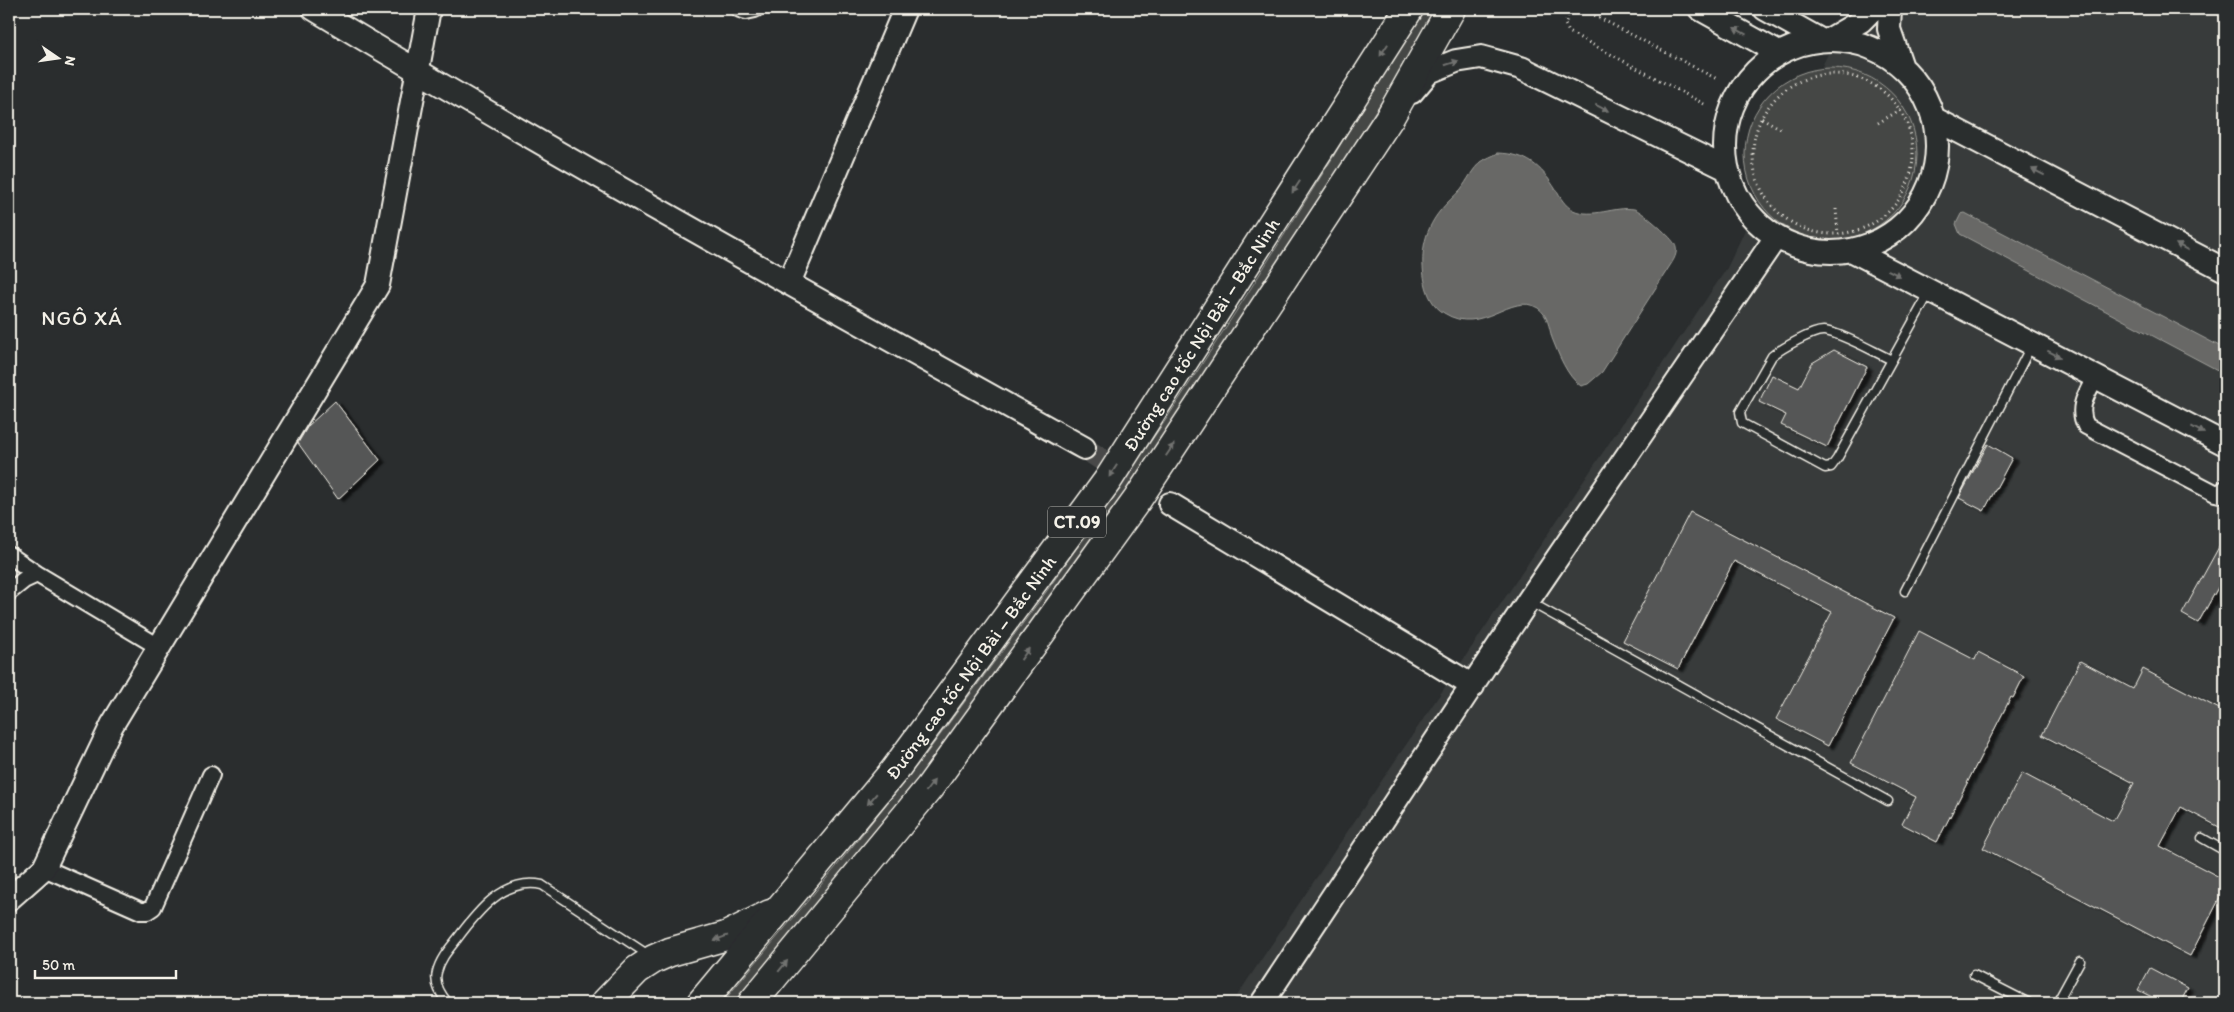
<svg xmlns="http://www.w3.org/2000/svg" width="2234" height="1012" viewBox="0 0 2234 1012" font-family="Itim,sans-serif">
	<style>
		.built { fill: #373a3a }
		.green { fill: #444645; stroke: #9c9c96 }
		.water { fill: #676866; stroke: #9f9f9a }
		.building { fill: #555756; stroke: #f4f1e8; filter: url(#shadow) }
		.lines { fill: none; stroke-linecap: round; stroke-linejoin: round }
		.secondary-tunnel { stroke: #484a4a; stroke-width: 22; stroke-dasharray: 22 11; stroke-linecap: butt }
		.lane-casing { stroke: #f4f1e8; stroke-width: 11 }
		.street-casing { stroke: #f4f1e8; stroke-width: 20 }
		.secondary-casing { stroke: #f4f1e8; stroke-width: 26 }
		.highway-casing { stroke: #f4f1e8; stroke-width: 31 }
		.path { stroke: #f4f1e8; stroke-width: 3; stroke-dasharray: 1 4; stroke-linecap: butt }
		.lane { stroke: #2a2d2e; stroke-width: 8 }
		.street { stroke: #2a2d2e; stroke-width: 16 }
		.secondary { stroke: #2a2d2e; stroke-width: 22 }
		.highway { stroke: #2a2d2e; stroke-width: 28 }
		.oneway { fill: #71726f }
		.labels { text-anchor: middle; stroke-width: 5; stroke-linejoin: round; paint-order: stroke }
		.shield { fill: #2a2d2e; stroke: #b7b6b0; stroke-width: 1 }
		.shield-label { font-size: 18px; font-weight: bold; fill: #f4f1e8 }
		.street-label { font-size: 19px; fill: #f4f1e8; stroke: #2a2d2e }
		.quarter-label { font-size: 21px; letter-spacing: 1px; fill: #f4f1e8; stroke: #2a2d2e }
	</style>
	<defs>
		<filter id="shadow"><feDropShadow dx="5.5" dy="3" stdDeviation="1" flood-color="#0009"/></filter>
	</defs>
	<rect width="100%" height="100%" fill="#2a2d2e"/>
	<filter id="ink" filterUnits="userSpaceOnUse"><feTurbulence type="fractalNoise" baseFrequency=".02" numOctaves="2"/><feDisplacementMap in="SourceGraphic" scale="10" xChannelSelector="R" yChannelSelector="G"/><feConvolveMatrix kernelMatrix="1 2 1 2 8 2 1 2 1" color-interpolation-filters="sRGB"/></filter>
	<g filter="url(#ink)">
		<path class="built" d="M1849 9H2225V1003H1232L1727 268Z"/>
		<path class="green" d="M1421 9H1436L1383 99 1233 339 969 716 774 962 738 1003H722L836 867 926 754 1046 592 1167 418 1246 296 1333 157Z
			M1745 154a86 86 0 1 1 172 0a86 86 0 1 1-172 0Z"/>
		<path class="water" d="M1498 153C1527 154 1541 166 1556 190 1560 197 1565 206 1573 210 1593 219 1614 206 1634 209 1641 210 1670 236 1674 243 1679 250 1675 258 1671 264L1602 372 1588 384 1581 386C1567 377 1558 353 1552 338 1549 327 1548 315 1538 308 1511 291 1482 337 1444 313 1433 306 1428 296 1425 282 1420 257 1423 232 1440 211 1446 203 1454 197 1461 189 1467 181 1473 168 1481 162 1486 158 1493 156 1498 153Z
			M1965 213 2225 349V374L1960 234 1956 224 1961 214Z"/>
		<path class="building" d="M1834 350 1867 367 1827 447 1781 425 1786 415 1759 402 1772 375 1799 388 1812 363Z
			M335 401 380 460 338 499 298 443 308 426Z
			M1988 444 2012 458 1984 511 1959 498Z
			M1690 512 1894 618 1828 746 1776 719 1832 612 1734 561 1678 669 1623 641Z
			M2225 536V575L2198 623 2182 614Z
			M1919 631 1975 660 1978 652 2024 676 2013 698 2011 697 1937 842 1902 824 1916 797 1851 763Z
			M2080 661 2133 689 2143 669 2225 712V830L2181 807 2160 846 2225 880V888L2190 956 1983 848 2022 773 2113 821 2134 783 2042 735Z
			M2150 968 2188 988 2180 1003H2164L2138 990Z"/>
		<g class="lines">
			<path class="secondary-tunnel" d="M1084 448 1170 504"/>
			<g class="lane-casing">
				<path id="lane" d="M1892 360C1876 353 1840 332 1824 331 1813 330 1781 349 1772 356L1740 412 1742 423 1825 468 1831 467 1837 459 1929 293
					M1905 591 2031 346
					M1530 602 1888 801
					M2202 838 2225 851
					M1974 975 2029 1003
					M448 1003C441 995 434 983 437 972 440 959 449 949 457 939 477 912 504 877 542 885L650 956
					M2057 1003 2080 961"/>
			</g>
			<g class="street-casing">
				<path id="street" d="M740 9 746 11 755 9
					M2096 376C2088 392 2076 407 2086 426L2215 493 2220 494 2225 489
					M9 555 37 574 159 647
					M9 592 24 580 37 574
					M44 868 141 911H147L153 907 211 775"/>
			</g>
			<g class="secondary-casing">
				<path id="secondary" d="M314 9C567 162 826 304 1084 448
					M1700 9 1779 53
					M1765 9 1819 39
					M1890 9 1889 29 1902 67
					M1830 39 1861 21 1873 9
					M1725 146a106 106 0 1 1 212 0a106 106 0 1 1-212 0Z
					M1412 92 1429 72 1456 61 1481 57 1521 68 1727 169
					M1933 118 2225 270
					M1851 250 2225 444
					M789 283 905 9
					M1170 504 1473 686
					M9 899 44 868 112 725 378 285 429 9
					M1262 1003 1528 601 1776 237"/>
			</g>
			<g class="highway-casing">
				<g id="highway">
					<path d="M605 1003 637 970 654 959 670 952 726 936 770 914"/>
					<path id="s1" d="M701 1003 894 771 1108 480 1409 9"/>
					<path d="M752 1003 929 788 1137 500 1390 117 1451 9"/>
				</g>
			</g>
			<path class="path" d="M1753 154a80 80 0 1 1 160 0a80 80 0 1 1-160 0Z
				M1704 104 1569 32 1565 24 1568 16 1577 10 1586 11 1717 79
				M1762 118 1783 130
				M1878 123 1900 110
				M1836 209 1838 234"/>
			<use href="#lane" class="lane"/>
			<use href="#street" class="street"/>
			<use href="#secondary" class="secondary"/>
			<use href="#highway" class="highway"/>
		</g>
		<defs><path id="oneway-solid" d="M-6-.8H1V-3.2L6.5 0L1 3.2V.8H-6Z" transform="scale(1.25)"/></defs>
		<g class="oneway">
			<use href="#oneway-solid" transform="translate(1740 31) rotate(-151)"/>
			<use href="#oneway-solid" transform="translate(1384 50) rotate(123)"/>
			<use href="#oneway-solid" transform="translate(1452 63) rotate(-18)"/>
			<use href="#oneway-solid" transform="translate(1602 108) rotate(26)"/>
			<use href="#oneway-solid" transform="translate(2038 172) rotate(-153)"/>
			<use href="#oneway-solid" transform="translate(1296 187) rotate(123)"/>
			<use href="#oneway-solid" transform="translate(2182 247) rotate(-152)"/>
			<use href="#oneway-solid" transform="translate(1894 273) rotate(27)"/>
			<use href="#oneway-solid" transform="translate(2054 354) rotate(27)"/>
			<use href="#oneway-solid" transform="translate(2198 430) rotate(28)"/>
			<use href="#oneway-solid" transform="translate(1170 450) rotate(-56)"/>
			<use href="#oneway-solid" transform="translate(1113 471) rotate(123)"/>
			<use href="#oneway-solid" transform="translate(1025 654) rotate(-54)"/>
			<use href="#oneway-solid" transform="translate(930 786) rotate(-53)"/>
			<use href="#oneway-solid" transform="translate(872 799) rotate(130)"/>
			<use href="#oneway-solid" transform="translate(721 938) rotate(160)"/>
			<use href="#oneway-solid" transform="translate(783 966) rotate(-51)"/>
		</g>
	</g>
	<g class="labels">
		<rect class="shield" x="1048" y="506.5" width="58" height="31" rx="4"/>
		<g class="shield-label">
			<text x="1077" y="528">CT.09</text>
		</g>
		<g class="street-label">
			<text dy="7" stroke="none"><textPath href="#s1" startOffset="836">Đường cao tốc Nội Bài – Bắc Ninh</textPath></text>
			<text dy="7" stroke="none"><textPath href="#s1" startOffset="431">Đường cao tốc Nội Bài – Bắc Ninh</textPath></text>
		</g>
		<g class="quarter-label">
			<text x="82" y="325">NGÔ XÁ</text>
		</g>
	</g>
	<rect width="2234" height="1012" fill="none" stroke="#2a2d2e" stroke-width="30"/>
	<rect x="15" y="15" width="2204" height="982" fill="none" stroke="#f4f1e8" stroke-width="2" filter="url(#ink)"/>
	<g transform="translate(58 58) rotate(103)" stroke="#2a2d2e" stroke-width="4" paint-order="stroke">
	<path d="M0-4L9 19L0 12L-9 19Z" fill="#f4f1e8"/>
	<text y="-8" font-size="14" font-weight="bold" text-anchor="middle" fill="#f4f1e8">N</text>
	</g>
	<path d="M35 970v8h141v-8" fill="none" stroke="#f4f1e8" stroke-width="2.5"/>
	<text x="42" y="970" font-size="15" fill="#f4f1e8" stroke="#2a2d2e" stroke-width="4" paint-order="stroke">50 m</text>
</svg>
